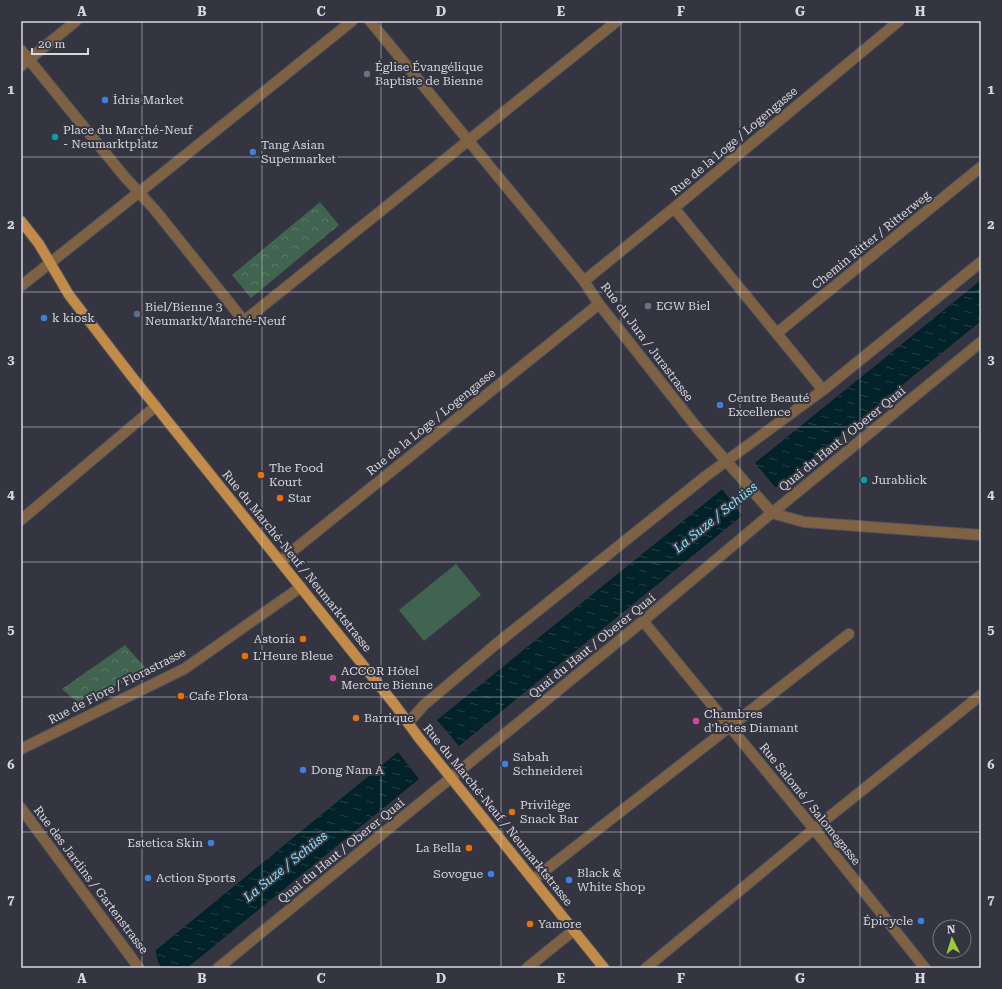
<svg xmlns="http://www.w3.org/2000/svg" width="1002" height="989" viewBox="0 0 1002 989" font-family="'Roboto Serif',serif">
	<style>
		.green { fill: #416450 }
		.park { fill: url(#park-crowns) }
		.water { fill: url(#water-ripples) }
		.pier { fill: #353541 }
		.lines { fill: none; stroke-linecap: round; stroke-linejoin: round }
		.minor-casing { stroke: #52525d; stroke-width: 12 }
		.major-casing { stroke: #52525d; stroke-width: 12 }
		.minor { stroke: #7e6243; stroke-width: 10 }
		.major { stroke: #c38b48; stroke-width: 10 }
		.grid { fill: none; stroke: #d7d7df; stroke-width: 1; stroke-opacity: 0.55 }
		.worship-dot { fill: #6b7280; stroke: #353541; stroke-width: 1.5 }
		.shop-dot { fill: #3f7fe0; stroke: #353541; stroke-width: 1.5 }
		.culture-dot { fill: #0f9aa8; stroke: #353541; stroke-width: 1.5 }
		.service-dot { fill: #5c6f8a; stroke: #353541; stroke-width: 1.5 }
		.food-dot { fill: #e8710a; stroke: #353541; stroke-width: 1.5 }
		.hotel-dot { fill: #d1479c; stroke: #353541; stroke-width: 1.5 }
		.labels { text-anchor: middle; stroke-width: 4; stroke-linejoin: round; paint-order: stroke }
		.poi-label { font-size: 12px; fill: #d7d7df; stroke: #353541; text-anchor: start }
		.street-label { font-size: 12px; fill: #d7d7df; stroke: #353541 }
		.water-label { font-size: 13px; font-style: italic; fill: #83e6fb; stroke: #353541 }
		.neatline { fill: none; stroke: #d7d7df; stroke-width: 1.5 }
		.grid-label { font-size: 13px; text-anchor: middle; font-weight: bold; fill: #d7d7df }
	</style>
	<defs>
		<pattern id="park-crowns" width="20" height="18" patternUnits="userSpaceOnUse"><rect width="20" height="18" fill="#416450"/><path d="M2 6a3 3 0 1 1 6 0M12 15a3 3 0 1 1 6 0" fill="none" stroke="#5c7969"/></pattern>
		<pattern id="water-ripples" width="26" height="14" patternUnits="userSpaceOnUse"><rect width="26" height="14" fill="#002228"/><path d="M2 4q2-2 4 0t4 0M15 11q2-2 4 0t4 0" fill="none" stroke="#244147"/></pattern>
	</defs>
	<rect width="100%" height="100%" fill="#353541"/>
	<path class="green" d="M456 564 481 595 424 641 399 610Z"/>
	<path class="park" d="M320 202 339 225 251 298 232 275Z
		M125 645 149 672 77 702 62 689Z"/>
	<path class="water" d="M981 280V321L459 746 437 720Z
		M398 752 419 779 187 968H134Z"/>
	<path class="pier" d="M755 460H757L755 463 776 488 779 486V488L743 517 722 489 719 490Z
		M155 948 158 962 162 968H132Z"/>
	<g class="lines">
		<g class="minor-casing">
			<path id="minor" d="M370 21 584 281 599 304 698 429 772 513 804 522 981 535
				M21 50 124 176 155 210 244 321 617 21
				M21 66 76 21
				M674 208 823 390
				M584 281 674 208 899 21
				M21 286 162 174 352 21
				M777 333 981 167
				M21 520 156 406
				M280 561 599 304
				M643 621 814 829 925 968
				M408 723 424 705 495 645 706 476 823 390 981 262
				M21 749 184 669 301 587
				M21 808 139 968
				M534 879 849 634
				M218 968 643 621 762 521 981 342
				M527 968 574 930
				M646 968 814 829 981 695"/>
		</g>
		<g class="major-casing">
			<path id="major" d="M21 221 39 244 69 295 133 378 395 705 419 738 604 968"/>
		</g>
		<use href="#minor" class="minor"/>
		<use href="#major" class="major"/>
	</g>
	<path class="grid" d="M142 21V968M262 21V968M381 21V968M501 21V968M621 21V968M740 21V968M860 21V968M21 157H981M21 292H981M21 427H981M21 562H981M21 697H981M21 832H981"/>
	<g class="worship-dot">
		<circle cx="367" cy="74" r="4"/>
		<circle cx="648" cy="306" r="4"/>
	</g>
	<g class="shop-dot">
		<circle cx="105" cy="100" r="4"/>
		<circle cx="253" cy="152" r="4"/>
		<circle cx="44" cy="318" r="4"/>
		<circle cx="720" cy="405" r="4"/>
		<circle cx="505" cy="764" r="4"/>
		<circle cx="303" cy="770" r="4"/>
		<circle cx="211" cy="843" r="4"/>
		<circle cx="491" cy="874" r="4"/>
		<circle cx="148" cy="878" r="4"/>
		<circle cx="569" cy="880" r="4"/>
		<circle cx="921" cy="921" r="4"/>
	</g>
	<g class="culture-dot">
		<circle cx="55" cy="137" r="4"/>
		<circle cx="864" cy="480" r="4"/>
	</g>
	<circle class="service-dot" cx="137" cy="314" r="4"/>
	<g class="food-dot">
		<circle cx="261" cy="475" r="4"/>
		<circle cx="280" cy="498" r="4"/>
		<circle cx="303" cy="639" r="4"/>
		<circle cx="245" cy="656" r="4"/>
		<circle cx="181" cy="696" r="4"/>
		<circle cx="356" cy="718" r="4"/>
		<circle cx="512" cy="812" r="4"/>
		<circle cx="469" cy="848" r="4"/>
		<circle cx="530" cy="924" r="4"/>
	</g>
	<g class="hotel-dot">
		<circle cx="333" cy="678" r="4"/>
		<circle cx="696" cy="721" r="4"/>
	</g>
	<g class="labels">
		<g class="poi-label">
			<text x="375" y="71">Église Évangélique<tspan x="375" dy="14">Baptiste de Bienne</tspan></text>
			<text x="113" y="104">İdris Market</text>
			<text x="63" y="134">Place du Marché-Neuf<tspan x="63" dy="14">- Neumarktplatz</tspan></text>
			<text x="261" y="149">Tang Asian<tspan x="261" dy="14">Supermarket</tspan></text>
			<text x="656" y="310">EGW Biel</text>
			<text x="145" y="311">Biel/Bienne 3<tspan x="145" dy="14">Neumarkt/Marché-Neuf</tspan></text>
			<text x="52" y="322">k kiosk</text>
			<text x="728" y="402">Centre Beauté<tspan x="728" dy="14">Excellence</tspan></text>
			<text x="269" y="472">The Food<tspan x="269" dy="14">Kourt</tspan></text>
			<text x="872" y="484">Jurablick</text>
			<text x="288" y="502">Star</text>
			<text x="295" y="643" text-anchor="end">Astoria</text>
			<text x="253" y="660">L'Heure Bleue</text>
			<text x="341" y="675">ACCOR Hôtel<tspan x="341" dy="14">Mercure Bienne</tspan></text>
			<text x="189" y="700">Cafe Flora</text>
			<text x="704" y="718">Chambres<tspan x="704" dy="14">d'hôtes Diamant</tspan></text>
			<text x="364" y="722">Barrique</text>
			<text x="513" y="761">Sabah<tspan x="513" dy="14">Schneiderei</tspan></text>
			<text x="311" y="774">Dong Nam A</text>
			<text x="520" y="809">Privilège<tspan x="520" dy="14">Snack Bar</tspan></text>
			<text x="203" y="847" text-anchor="end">Estetica Skin</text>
			<text x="461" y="852" text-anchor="end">La Bella</text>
			<text x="577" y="877">Black &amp;<tspan x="577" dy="14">White Shop</tspan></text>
			<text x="483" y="878" text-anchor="end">Sovogue</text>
			<text x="156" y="882">Action Sports</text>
			<text x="913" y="925" text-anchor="end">Épicycle</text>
			<text x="538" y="928">Yamore</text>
		</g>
		<g class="street-label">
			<text transform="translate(734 141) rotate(-40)" y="4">Rue de la Loge / Logengasse</text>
			<text transform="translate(871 240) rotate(-39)" y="4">Chemin Ritter / Ritterweg</text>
			<text transform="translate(647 342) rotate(53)" y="4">Rue du Jura / Jurastrasse</text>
			<text transform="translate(431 422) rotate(-39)" y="4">Rue de la Loge / Logengasse</text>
			<text transform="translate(842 439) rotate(-39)" y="4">Quai du Haut / Oberer Quai</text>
			<text transform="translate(297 561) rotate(51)" y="4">Rue du Marché-Neuf / Neumarktstrasse</text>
			<text transform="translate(592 646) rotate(-39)" y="4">Quai du Haut / Oberer Quai</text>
			<text transform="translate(117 686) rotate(-27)" y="4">Rue de Flore / Florastrasse</text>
			<text transform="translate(810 804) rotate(51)" y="4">Rue Salomé / Salomegasse</text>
			<text transform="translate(498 815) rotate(51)" y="4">Rue du Marché-Neuf / Neumarktstrasse</text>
			<text transform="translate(341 851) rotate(-39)" y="4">Quai du Haut / Oberer Quai</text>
			<text transform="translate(91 880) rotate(53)" y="4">Rue des Jardins / Gartenstrasse</text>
		</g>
		<g class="water-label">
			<text transform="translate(715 517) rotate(-39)" y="5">La Suze / Schüss</text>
			<text transform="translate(285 866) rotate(-39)" y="5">La Suze / Schüss</text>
		</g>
	</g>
	<rect width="1002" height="989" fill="none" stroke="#353541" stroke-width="44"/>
	<g transform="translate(952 939) rotate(355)"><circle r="19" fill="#353541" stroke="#767680"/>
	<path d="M0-3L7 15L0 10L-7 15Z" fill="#9bcb33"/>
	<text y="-6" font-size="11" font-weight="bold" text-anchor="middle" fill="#d7d7df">N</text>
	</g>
	<path d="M32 48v6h56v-6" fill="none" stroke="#d7d7df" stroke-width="2"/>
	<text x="38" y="48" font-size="12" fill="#d7d7df" stroke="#353541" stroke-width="3" paint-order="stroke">20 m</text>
	<rect x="22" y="22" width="958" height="945" class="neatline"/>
	<g class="grid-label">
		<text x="82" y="16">A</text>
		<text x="202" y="16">B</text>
		<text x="321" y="16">C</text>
		<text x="441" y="16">D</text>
		<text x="561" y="16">E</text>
		<text x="681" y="16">F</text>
		<text x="800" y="16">G</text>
		<text x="920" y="16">H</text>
		<text x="11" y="94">1</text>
		<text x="991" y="94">1</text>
		<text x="11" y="229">2</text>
		<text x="991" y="229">2</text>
		<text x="11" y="364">3</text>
		<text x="991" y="364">3</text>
		<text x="11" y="499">4</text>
		<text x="991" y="499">4</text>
		<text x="11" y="634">5</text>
		<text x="991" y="634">5</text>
		<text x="11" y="769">6</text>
		<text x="991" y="769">6</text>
		<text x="11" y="904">7</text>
		<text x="991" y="904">7</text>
		<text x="82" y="983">A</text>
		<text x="202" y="983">B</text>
		<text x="321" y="983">C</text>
		<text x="441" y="983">D</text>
		<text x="561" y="983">E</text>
		<text x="681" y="983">F</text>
		<text x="800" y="983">G</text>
		<text x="920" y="983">H</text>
	</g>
</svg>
